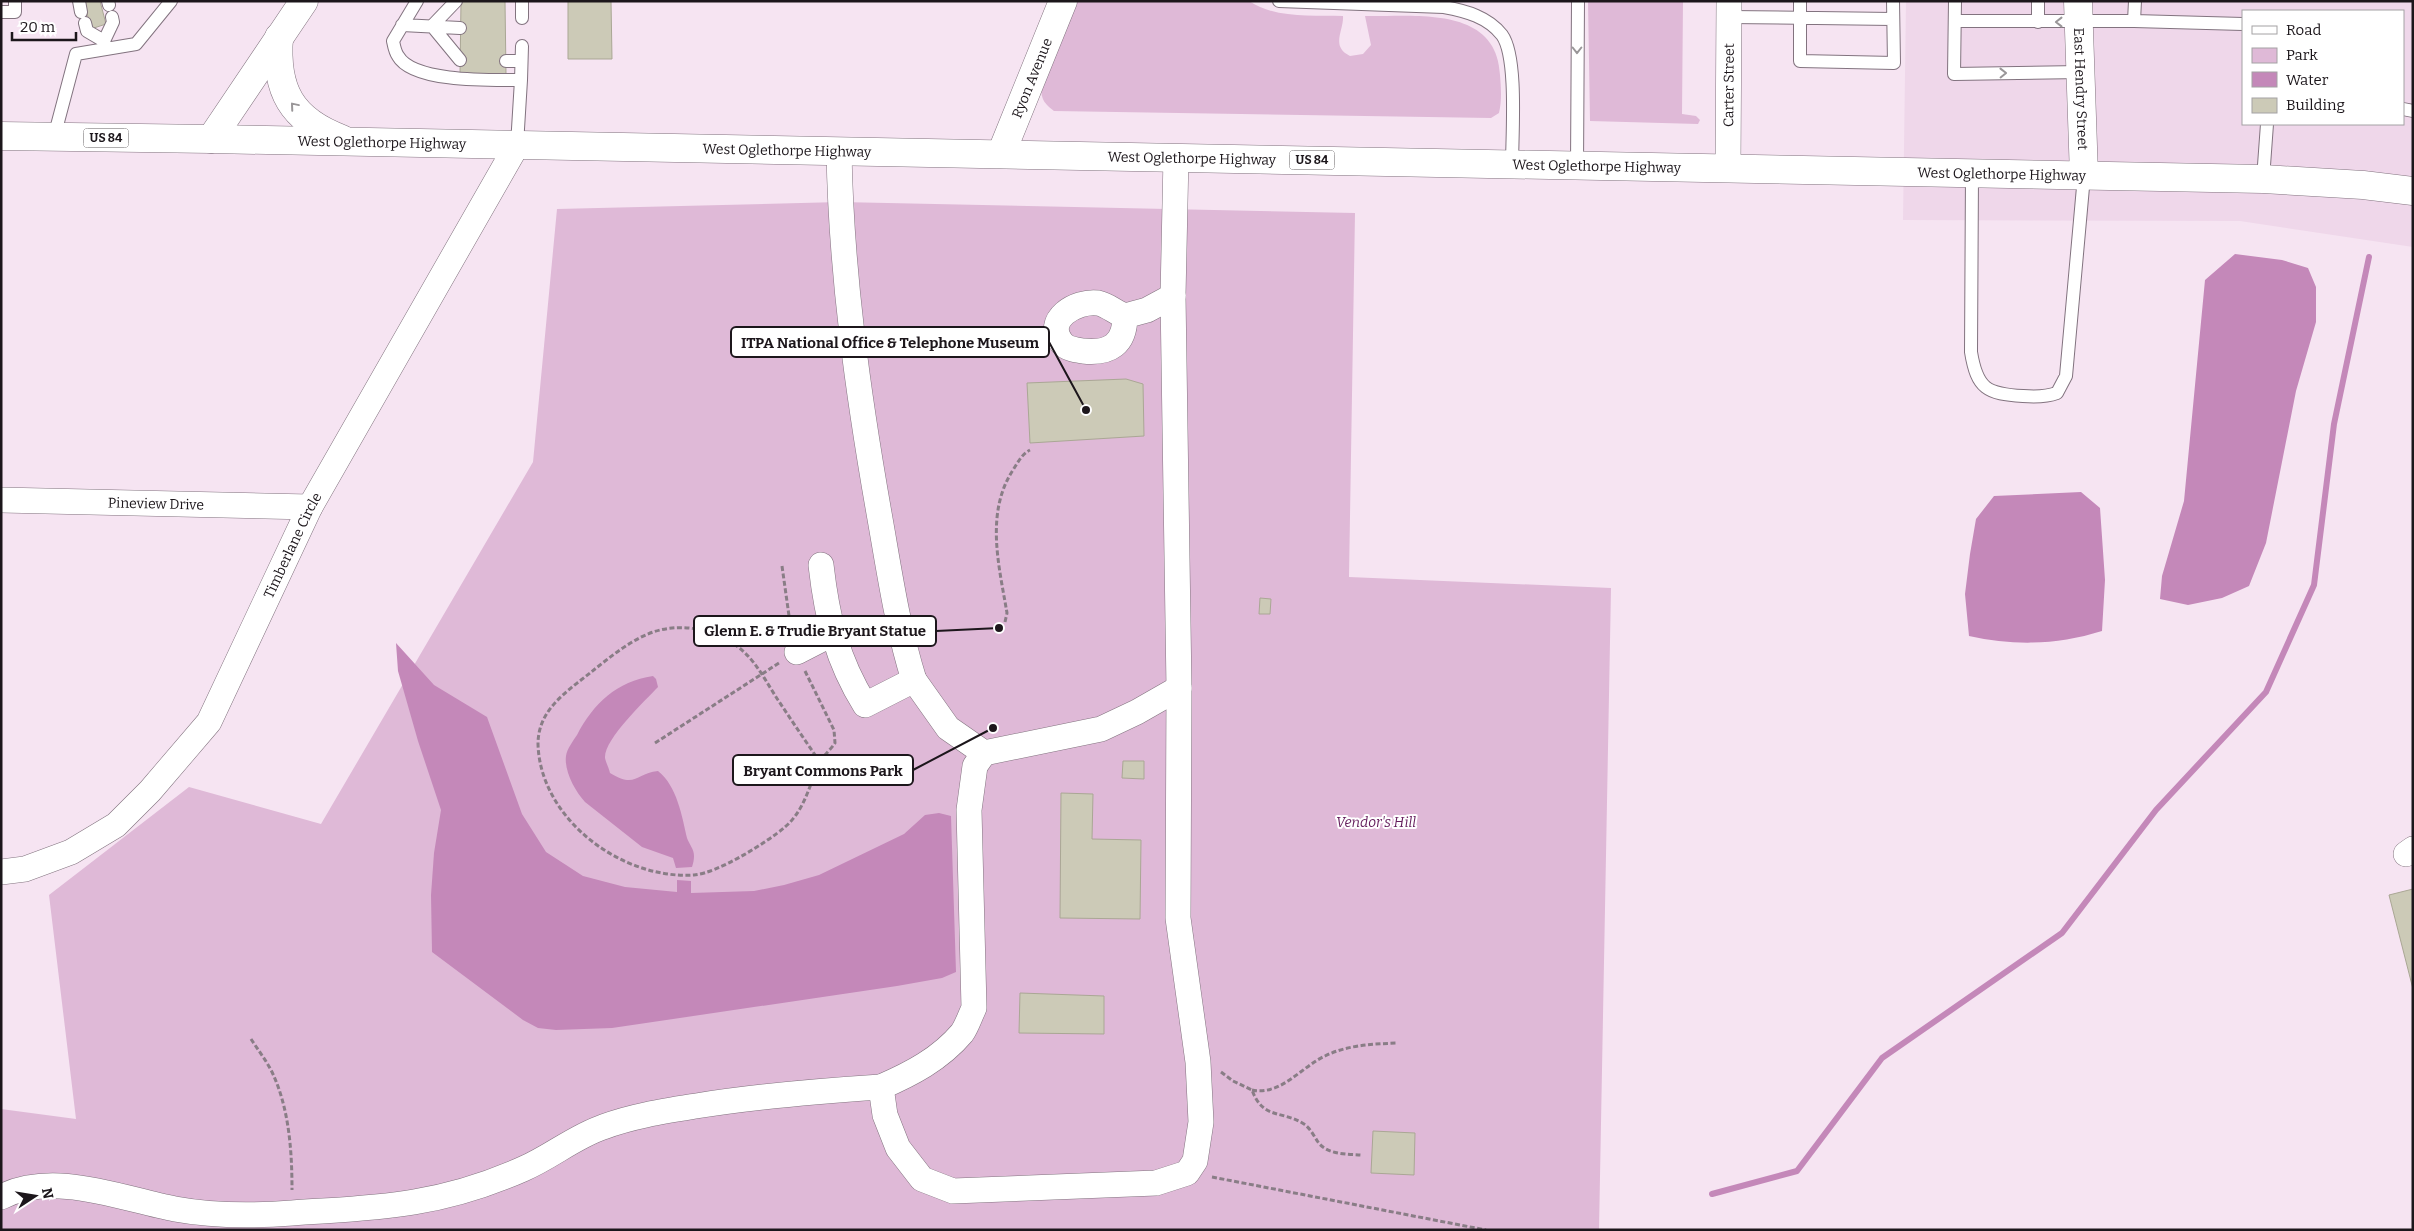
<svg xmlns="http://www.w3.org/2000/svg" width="2414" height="1231" viewBox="0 0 2414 1231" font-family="Bitter,serif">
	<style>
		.built { fill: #efd7ea; fill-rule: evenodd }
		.green { fill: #dfb9d7 }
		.water { fill: #c488b9 }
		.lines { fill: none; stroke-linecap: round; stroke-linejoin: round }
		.stream { stroke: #c488b9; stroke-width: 6 }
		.building { fill: #cccab7; stroke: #aaa795 }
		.lane-casing { stroke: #82737f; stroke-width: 14 }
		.street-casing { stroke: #82737f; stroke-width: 26 }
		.secondary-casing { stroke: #82737f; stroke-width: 29 }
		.primary-casing { stroke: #82737f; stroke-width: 29 }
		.highway-casing { stroke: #82737f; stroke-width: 29 }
		.path { stroke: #897d86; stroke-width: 3; stroke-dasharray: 5 2.5; stroke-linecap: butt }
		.lane { stroke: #fff; stroke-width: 12 }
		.street { stroke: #fff; stroke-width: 25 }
		.secondary { stroke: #fff; stroke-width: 28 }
		.primary { stroke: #fff; stroke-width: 28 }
		.highway { stroke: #fff; stroke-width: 28 }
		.oneway { stroke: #999698 }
		.labels { text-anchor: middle; stroke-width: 4; stroke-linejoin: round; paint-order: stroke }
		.shield { fill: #fff; stroke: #605c5f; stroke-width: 1 }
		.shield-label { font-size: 12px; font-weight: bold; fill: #1c161b }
		.street-label { font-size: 14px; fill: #1c161b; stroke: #fff }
		.park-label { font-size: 14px; font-style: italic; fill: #641d5c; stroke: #fff }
		.leader { fill: none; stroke: #1c161b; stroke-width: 2 }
		.callout-dot { fill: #1c161b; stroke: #fff; stroke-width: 2 }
		.callout { fill: #fff; stroke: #1c161b; stroke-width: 2 }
		.callout-label { font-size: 15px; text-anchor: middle; font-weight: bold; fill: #1c161b }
	</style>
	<rect width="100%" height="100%" fill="#f6e4f2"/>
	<path class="built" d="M1906 1H2413V247L2240 221 1903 220ZM2243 11H2403V124H2243Z"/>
	<path class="green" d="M1078 1H1249C1276 19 1312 15 1343 16 1344 31 1330 46 1350 56L1363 54 1371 45 1365 16C1414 17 1497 5 1500 75 1501 88 1502 100 1499 113L1491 118 1054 111C1042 102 1041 97 1041 83Z
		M1588 1H1683L1682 114 1696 116 1700 120 1698 124 1590 121Z
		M840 202 1355 213 1349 577 1611 588 1599 1230H1V1109L76 1119 49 895 189 787 321 824 533 462 557 209Z"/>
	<path class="water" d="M2235 254 2282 260 2308 268 2316 287V322L2296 391 2266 543 2249 586 2222 598 2188 605 2160 599 2162 576 2184 501 2205 280Z
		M2081 492 2100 508 2105 580 2102 631C2057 645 2015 646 1969 636L1965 594 1970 554 1976 519 1994 496Z
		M396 643 434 685 487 717 522 814 546 852 583 876 625 887 677 892V880L691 881V893L754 891 784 885 819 875 904 834 925 815 939 813 951 816 956 972 942 978 897 986 612 1028 556 1030 538 1028 523 1020 432 952 431 895 434 853 441 810 418 741 398 671Z
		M653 676 656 679 658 687C645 701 604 739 605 758 606 763 609 768 610 773 636 789 636 773 658 771 677 786 682 816 687 838 689 844 694 849 694 856 694 860 693 864 692 867L676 868 673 858 642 847 585 802C575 791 564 771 566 756 567 749 573 741 577 735 593 704 617 681 653 676Z"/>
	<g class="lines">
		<path class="stream" d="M1712 1194 1797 1171 1882 1058 2062 933 2156 810 2266 692 2314 585 2334 424 2369 257"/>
	</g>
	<path class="building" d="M84 1H100L106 24 91 29Z
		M461 1H505L506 75 460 74Z
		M568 1H611L612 59H568Z
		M1126 379 1143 384 1144 436 1030 443 1027 383Z
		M1260 598 1271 599 1270 614H1259Z
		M1123 761H1144V779L1122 778Z
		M1061 793 1093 794 1092 839 1141 840 1140 919 1060 918Z
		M2413 889V989L2389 895Z
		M1020 993 1104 996V1034L1019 1033Z
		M1373 1131 1415 1133 1414 1175 1371 1173Z"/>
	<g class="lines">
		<g class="lane-casing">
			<path id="lane" d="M79 1 81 12
				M108 1 109 5
				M417 1 393 41C394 46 395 52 398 56 413 83 494 80 521 80L517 145
				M456 1 432 26 460 60
				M1279 1 1444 7C1466 11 1488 17 1502 35 1518 57 1512 136 1512 165
				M1800 1V61L1894 63 1893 1
				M1955 1 1954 74 2081 72
				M2038 1V22
				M1 12H15V1
				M1729 17 1893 19
				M522 18V1
				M1955 21H2134L2243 24
				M2134 21 2135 1
				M85 23 87 31 104 41
				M402 25 460 28
				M106 49 104 41 113 22 112 17
				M506 61H521
				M521 80 522 46
				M2403 109 2413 111
				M54 137 76 54 136 44 171 1
				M1577 166 1578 1
				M1972 174 1971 352C1977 389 1987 394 2023 396 2035 397 2046 397 2057 393L2066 376 2084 176
				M2263 179 2267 124"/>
		</g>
		<g class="street-casing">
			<g id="street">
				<path d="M839 151C841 272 858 394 879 513 889 569 897 626 914 680"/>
				<path id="s1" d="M1728 169 1729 1"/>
				<path d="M1125 316C1125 344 1110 354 1083 351 1076 350 1067 349 1062 343 1043 320 1076 300 1098 303 1108 305 1116 313 1125 316L1147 310 1173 296"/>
				<path id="s2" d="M1 500 310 507"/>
				<path d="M821 565C827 618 837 660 865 705L914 680 948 728 984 753 1101 729 1137 712 1179 688"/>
				<path d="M797 652 832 634"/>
				<path d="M2406 854 2413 849"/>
				<path id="s3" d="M1 872 25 869 71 852 116 825 150 791 209 722 310 507 517 145"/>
				<path d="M881 1087C911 1074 940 1059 962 1033 967 1026 970 1016 974 1008L969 810 975 766 984 753"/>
				<path d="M1 1197C54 1170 122 1199 175 1209 213 1216 253 1216 292 1213 333 1210 374 1209 414 1202 451 1196 489 1184 523 1169 551 1157 574 1137 603 1127 632 1116 665 1111 696 1106 757 1096 819 1091 881 1087L885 1115 898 1148 922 1179 953 1191 1156 1183 1187 1173 1195 1161 1201 1122 1198 1062 1178 918 1179 688 1173 296 1176 157"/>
			</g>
		</g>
		<g class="secondary-casing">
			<g id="secondary">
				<path id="s4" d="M2078 1 2084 176"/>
				<path id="s5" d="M1001 154 1063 1"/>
			</g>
		</g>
		<g class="primary-casing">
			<path id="primary" d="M211 139 304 1"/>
		</g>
		<g class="highway-casing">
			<g id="highway">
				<path d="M279 37C275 90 291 120 342 139"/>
				<path id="s6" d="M1 136 211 139 2263 179 2363 185 2413 191"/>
			</g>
		</g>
		<path class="path" d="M782 566 791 630
			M1005 622 1007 613C999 566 985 513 1013 470 1018 462 1022 454 1030 450
			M805 671 834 730 835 743C831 749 824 755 820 762 809 785 805 810 785 827 766 843 718 873 694 875 622 880 540 819 538 744 538 710 566 692 590 673 610 657 635 636 660 630 689 623 724 632 745 653 758 665 768 685 778 700 792 721 806 742 820 762
			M655 743 779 663
			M251 1039C258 1050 266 1060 272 1072 289 1108 292 1150 292 1190
			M1221 1072 1233 1081 1252 1090C1263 1120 1282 1110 1304 1124 1310 1128 1314 1136 1318 1142 1327 1155 1348 1154 1361 1155
			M1252 1090C1281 1096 1301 1067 1325 1056 1347 1045 1372 1044 1397 1043
			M1212 1177 1486 1230"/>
		<use href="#lane" class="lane"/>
		<use href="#street" class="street"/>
		<use href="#secondary" class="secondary"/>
		<use href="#primary" class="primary"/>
		<use href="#highway" class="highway"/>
	</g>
	<defs><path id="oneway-chevron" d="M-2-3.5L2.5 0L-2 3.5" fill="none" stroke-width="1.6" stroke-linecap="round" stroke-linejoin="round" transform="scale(1.25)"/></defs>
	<g class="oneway">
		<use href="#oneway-chevron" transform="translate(2059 22) rotate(180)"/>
		<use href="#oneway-chevron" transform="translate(1577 50) rotate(90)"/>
		<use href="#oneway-chevron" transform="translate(2003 73) rotate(-1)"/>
		<use href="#oneway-chevron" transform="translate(294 106) rotate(-130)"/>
	</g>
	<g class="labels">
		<g class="shield">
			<rect x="83.5" y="128.5" width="45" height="19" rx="4"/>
			<rect x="1289.5" y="150.5" width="45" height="19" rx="4"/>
		</g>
		<g class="shield-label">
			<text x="106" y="142">US 84</text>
			<text x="1312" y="164">US 84</text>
		</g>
		<g class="street-label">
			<text dy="5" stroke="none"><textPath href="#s5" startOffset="82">Ryon Avenue</textPath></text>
			<text dy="5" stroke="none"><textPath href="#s1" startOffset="84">Carter Street</textPath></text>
			<text dy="5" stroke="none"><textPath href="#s4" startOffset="88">East Hendry Street</textPath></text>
			<text dy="5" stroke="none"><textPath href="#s6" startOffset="381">West Oglethorpe Highway</textPath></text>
			<text dy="5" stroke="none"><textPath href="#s6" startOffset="786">West Oglethorpe Highway</textPath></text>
			<text dy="5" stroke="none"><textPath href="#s6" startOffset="1191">West Oglethorpe Highway</textPath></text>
			<text dy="5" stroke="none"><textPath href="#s6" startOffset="1596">West Oglethorpe Highway</textPath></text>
			<text dy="5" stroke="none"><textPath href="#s6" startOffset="2001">West Oglethorpe Highway</textPath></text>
			<text dy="5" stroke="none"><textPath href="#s2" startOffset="155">Pineview Drive</textPath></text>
			<text dy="5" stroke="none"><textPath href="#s3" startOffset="460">Timberlane Circle</textPath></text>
		</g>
		<g class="park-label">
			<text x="1376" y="827">Vendor's Hill</text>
		</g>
	</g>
	<path class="leader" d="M1086 410L1049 342M999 628L936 631M993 728L913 770"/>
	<g class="callout-dot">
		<circle cx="1086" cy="410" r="5"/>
		<circle cx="999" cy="628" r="5"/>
		<circle cx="993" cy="728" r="5"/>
	</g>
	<g class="callout">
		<rect x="731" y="327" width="318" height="30" rx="5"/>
		<rect x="694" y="616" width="242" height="30" rx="5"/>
		<rect x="733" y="755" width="180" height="30" rx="5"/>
	</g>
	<g class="callout-label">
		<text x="890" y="348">ITPA National Office &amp; Telephone Museum</text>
		<text x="815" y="636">Glenn E. &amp; Trudie Bryant Statue</text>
		<text x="823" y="776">Bryant Commons Park</text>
	</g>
	<rect width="2414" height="1231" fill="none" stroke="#1c161b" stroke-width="5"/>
	<rect x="2242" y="10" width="162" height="115" fill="#ffffff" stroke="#a4a2a4"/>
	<rect x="2252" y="26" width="25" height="8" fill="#ffffff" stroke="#a4a2a4"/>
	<text x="2286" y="35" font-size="15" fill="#1c161b">Road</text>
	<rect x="2252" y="48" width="25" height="15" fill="#dfb9d7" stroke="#a4a2a4"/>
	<text x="2286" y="60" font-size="15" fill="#1c161b">Park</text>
	<rect x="2252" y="72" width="25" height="15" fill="#c488b9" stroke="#a4a2a4"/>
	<text x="2286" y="85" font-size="15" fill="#1c161b">Water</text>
	<rect x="2252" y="98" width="25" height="15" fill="#cccab7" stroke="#a4a2a4"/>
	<text x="2286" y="110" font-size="15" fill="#1c161b">Building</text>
	<g transform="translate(35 1196) rotate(78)" stroke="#ffffff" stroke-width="4" paint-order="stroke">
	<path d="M0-4L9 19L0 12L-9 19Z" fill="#1c161b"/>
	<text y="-8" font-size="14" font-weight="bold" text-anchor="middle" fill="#1c161b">N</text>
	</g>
	<path d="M12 32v8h64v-8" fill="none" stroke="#1c161b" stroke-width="2.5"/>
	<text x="20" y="32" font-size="15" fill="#1c161b" stroke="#ffffff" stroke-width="4" paint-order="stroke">20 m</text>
</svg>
